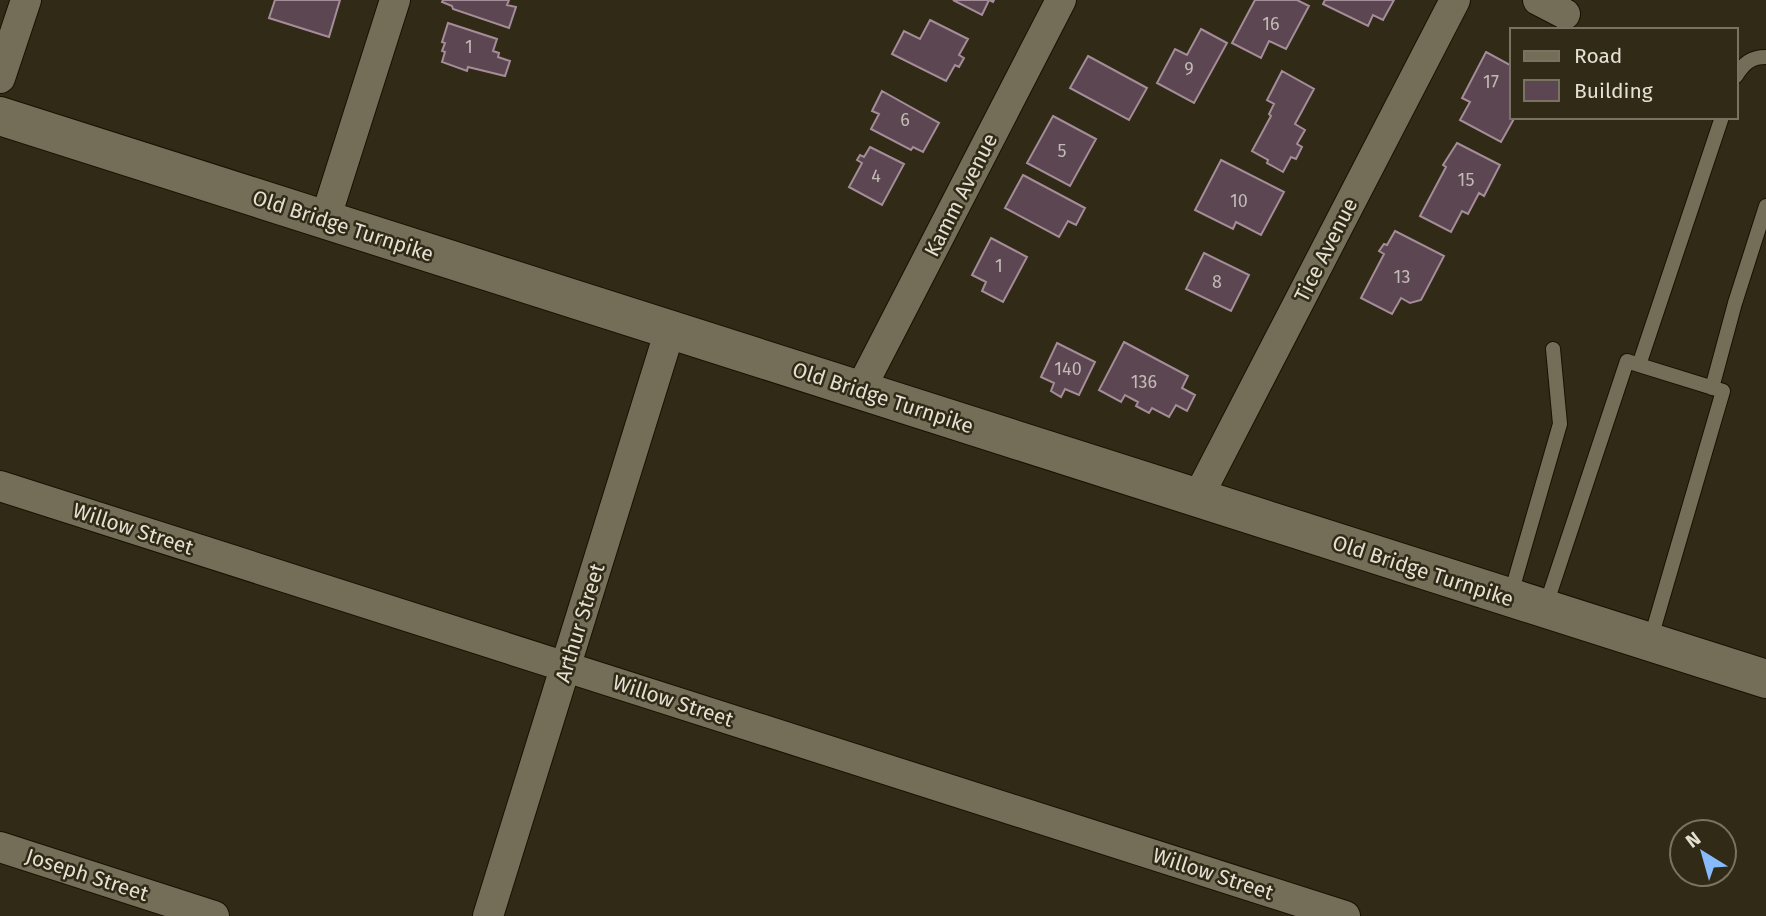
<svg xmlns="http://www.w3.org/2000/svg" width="1766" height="916" viewBox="0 0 1766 916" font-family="'Fira Sans',sans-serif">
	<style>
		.building { fill: #5b4652; stroke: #a48d99; stroke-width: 2 }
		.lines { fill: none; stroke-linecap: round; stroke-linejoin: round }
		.lane-casing { stroke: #181202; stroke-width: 16 }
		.street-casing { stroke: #181202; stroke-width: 32 }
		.secondary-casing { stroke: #181202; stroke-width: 40 }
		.lane { stroke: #746e58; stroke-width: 14 }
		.street { stroke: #746e58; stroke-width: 30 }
		.secondary { stroke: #746e58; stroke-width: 38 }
		.labels { text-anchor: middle; stroke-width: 5; stroke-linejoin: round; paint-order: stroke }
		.number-label { font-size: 18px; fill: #c2bab4 }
		.street-label { font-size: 21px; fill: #e4e0d4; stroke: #302a16 }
	</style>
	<rect width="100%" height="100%" fill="#302a16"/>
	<path class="building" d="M275 0H340L329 37 269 18Z
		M443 0H509L507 5 516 7 509 28 453 9 452 6 442 2Z
		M953 0H994L993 2 989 0 982 15Z
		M1255 0H1297L1309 6 1286 49 1269 41 1261 58 1232 43Z
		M1325 0H1394L1383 20 1373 15 1368 26 1323 4Z
		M930 20 968 39 959 55 964 58 959 67 955 65 946 81 892 54 904 31 920 39Z
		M448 23 497 39 493 51 499 53 498 57 510 61 505 76 468 67 467 71 442 62 445 52 442 51 445 43 442 42Z
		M1201 29 1227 43 1194 103 1157 83 1175 49 1187 55Z
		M1486 52 1512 66V117H1515L1501 142 1460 120 1470 102 1462 98Z
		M1088 56 1147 88 1129 120 1070 88Z
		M1282 71 1314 89 1295 124 1305 130 1297 144 1302 147 1296 159 1291 157 1283 172 1267 163 1268 160 1252 151 1271 116 1269 114 1274 104 1267 100Z
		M882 91 939 123 923 152 913 147 911 150 871 129 879 114 872 111Z
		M1053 116 1096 139 1070 186 1027 163Z
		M1457 143 1500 165 1484 196 1479 193 1468 214 1462 211 1451 232 1420 216 1446 167 1443 165Z
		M870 147 904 164 882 205 849 187 862 163 857 160 860 155 864 157Z
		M1221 160 1284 192 1261 235 1236 222 1233 229 1195 210Z
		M1023 175 1085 208 1076 225 1068 221 1059 237 1005 208Z
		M1395 231 1444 256 1421 300 1410 303 1401 298 1392 314 1361 298 1384 254 1379 251 1384 244 1387 245Z
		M991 238 1027 257 1003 302 982 291 986 282 972 275Z
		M1204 253 1249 275 1231 311 1186 289Z
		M1124 342 1188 376 1182 388 1195 395 1187 411 1176 405 1169 417 1152 408 1149 413 1136 406 1138 402 1125 395 1121 402 1099 390Z
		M1057 343 1095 362 1079 395 1065 389 1061 397 1051 391 1054 383 1041 377Z"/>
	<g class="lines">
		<g class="lane-casing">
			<path id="lane" d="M1736 76C1744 63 1751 57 1766 57
				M1639 365 1722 117
				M1712 388 1735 303 1766 206
				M1510 597 1560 424 1553 349
				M1545 608 1627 361 1639 365 1723 391 1650 641"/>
		</g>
		<g class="street-casing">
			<path id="street" d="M1538 0 1565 14
				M0 78 26 0
				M325 220 395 0
				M860 390 1061 0
				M0 486 1345 916
				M1197 499 1455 0
				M0 847 214 916
				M488 916 670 330"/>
		</g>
		<g class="secondary-casing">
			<path id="secondary" d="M0 116 1766 679"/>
		</g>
		<use href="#lane" class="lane"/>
		<use href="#street" class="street"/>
		<use href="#secondary" class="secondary"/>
	</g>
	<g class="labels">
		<g class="number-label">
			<text x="1271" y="30">16</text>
			<text x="469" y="53">1</text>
			<text x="1189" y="75">9</text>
			<text x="1491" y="88">17</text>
			<text x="905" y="126">6</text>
			<text x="1062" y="157">5</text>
			<text x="876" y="182">4</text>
			<text x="1466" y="186">15</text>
			<text x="1239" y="207">10</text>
			<text x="999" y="272">1</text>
			<text x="1402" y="283">13</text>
			<text x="1217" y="288">8</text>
			<text x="1068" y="375">140</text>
			<text x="1144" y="388">136</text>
		</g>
		<g class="street-label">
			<text transform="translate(961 195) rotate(-63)" y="7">Kamm Avenue</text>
			<text transform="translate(343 226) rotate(18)" y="7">Old Bridge Turnpike</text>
			<text transform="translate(1326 250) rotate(-63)" y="7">Tice Avenue</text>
			<text transform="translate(883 398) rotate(18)" y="7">Old Bridge Turnpike</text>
			<text transform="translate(133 529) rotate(18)" y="7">Willow Street</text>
			<text transform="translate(1423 571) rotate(18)" y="7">Old Bridge Turnpike</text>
			<text transform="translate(580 623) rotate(-73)" y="7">Arthur Street</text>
			<text transform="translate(673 701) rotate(18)" y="7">Willow Street</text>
			<text transform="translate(1213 874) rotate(18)" y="7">Willow Street</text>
			<text transform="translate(87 875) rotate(18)" y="7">Joseph Street</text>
		</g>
	</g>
	<rect x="1510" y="28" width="228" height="91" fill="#302a16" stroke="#787362" stroke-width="2"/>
	<rect x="1524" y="51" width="35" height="10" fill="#746e58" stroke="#787362" stroke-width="2"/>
	<text x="1574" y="63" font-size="21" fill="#e4e0d4">Road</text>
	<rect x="1524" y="80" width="35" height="21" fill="#5b4652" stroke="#787362" stroke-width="2"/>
	<text x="1574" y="98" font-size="21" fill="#e4e0d4">Building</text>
	<g transform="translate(1703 853) rotate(323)"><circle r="33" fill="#302a16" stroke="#787362" stroke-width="2"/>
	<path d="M0-5L12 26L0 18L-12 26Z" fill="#87bbfc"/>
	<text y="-10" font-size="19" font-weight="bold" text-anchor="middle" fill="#e4e0d4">N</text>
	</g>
</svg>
